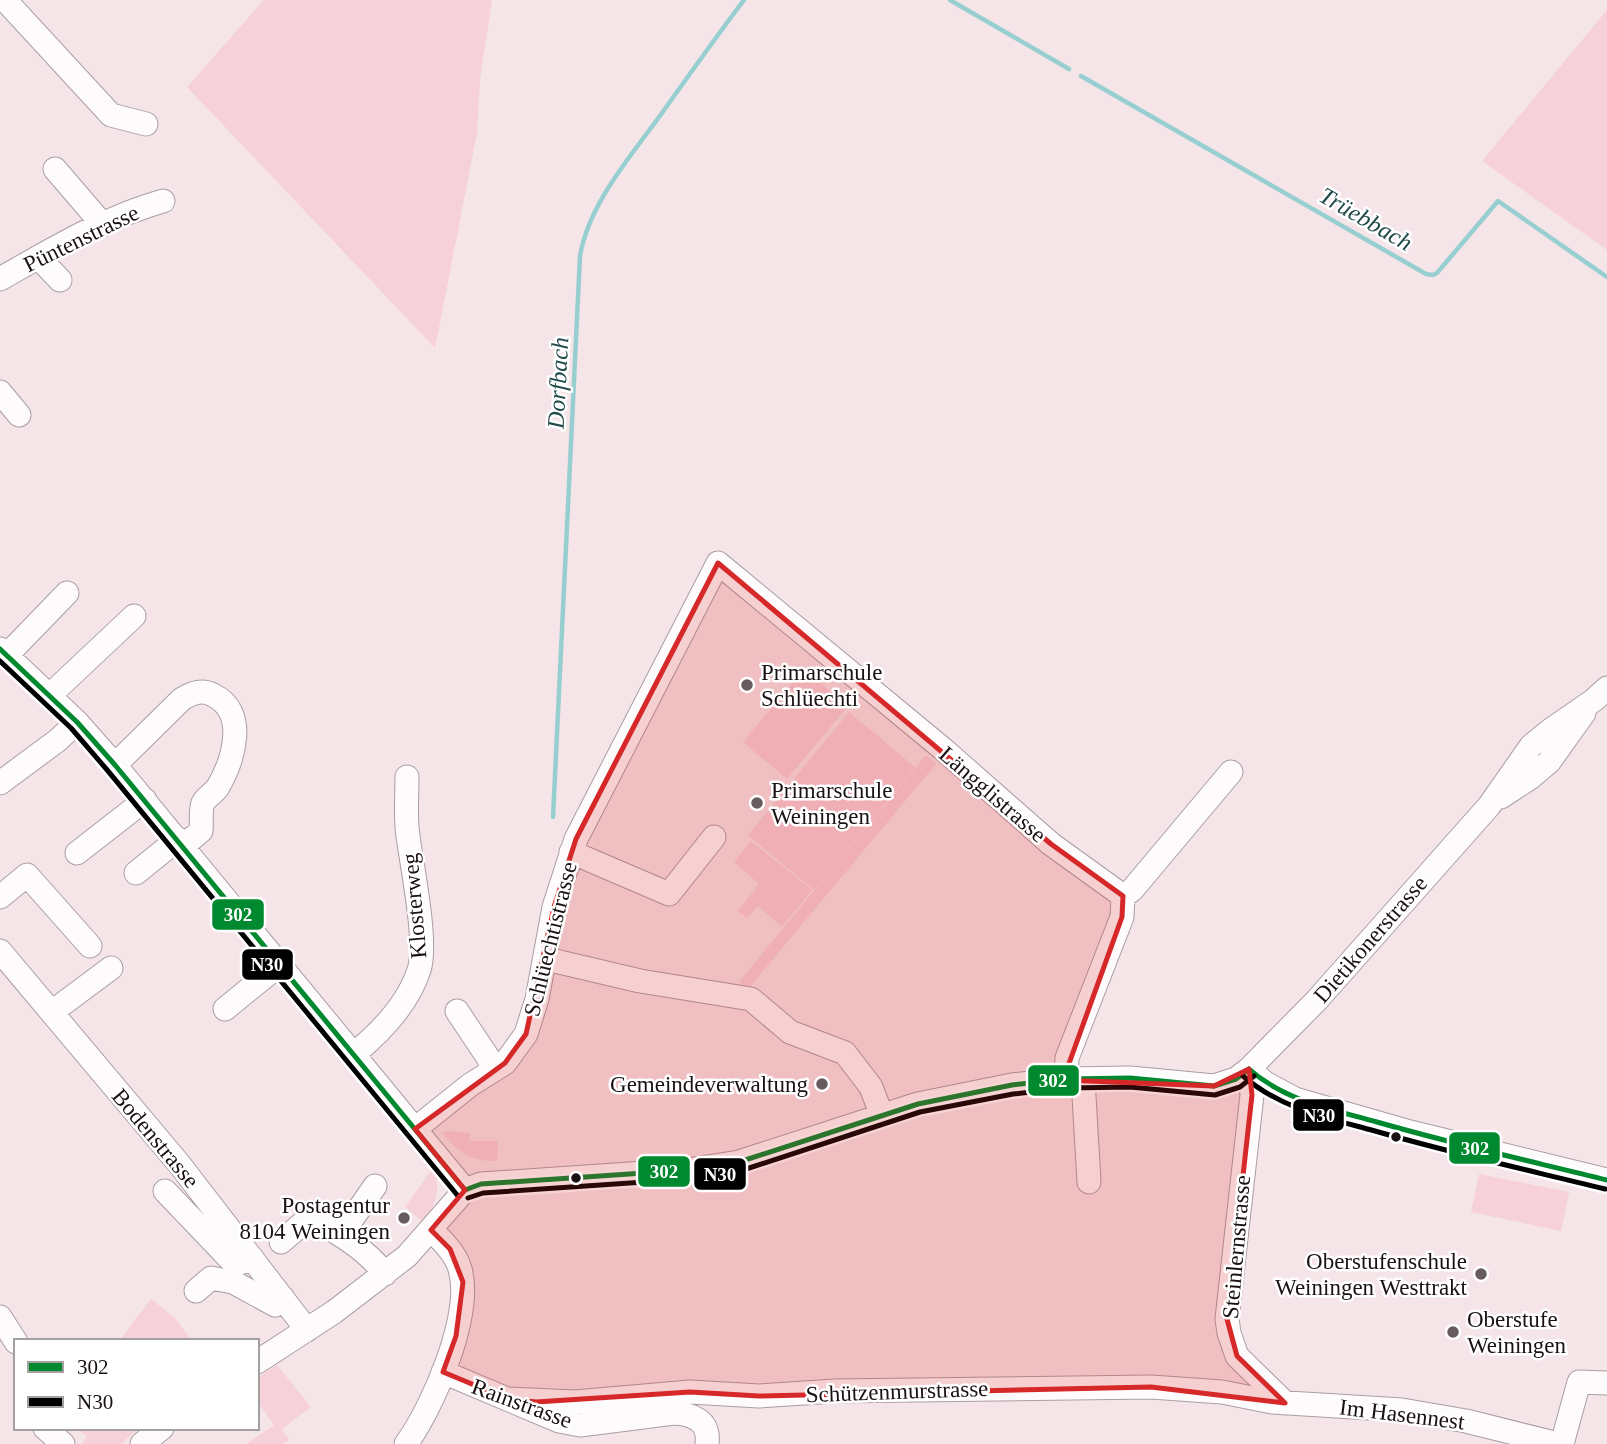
<svg xmlns="http://www.w3.org/2000/svg" width="1607" height="1444" viewBox="0 0 1607 1444" font-family="Georgia,serif">
	<style>
		.green { fill: #f6d1d9 }
		.lines { fill: none; stroke-linecap: round; stroke-linejoin: round }
		.stream { stroke: #97cfd1; stroke-width: 4.5 }
		.minor-casing { stroke: #aa9ea0; stroke-width: 25 }
		.minor { stroke: #fefbfc; stroke-width: 23 }
		.bus-1-casing { stroke: #fff; stroke-width: 10 }
		.bus-2-casing { stroke: #fff; stroke-width: 10 }
		.bus-1 { stroke: #00892f; stroke-width: 5 }
		.bus-2 { stroke: #000; stroke-width: 5 }
		.marked { fill: #d62828; fill-opacity: 0.2; stroke: #d62828; stroke-width: 5; stroke-linejoin: round }
		.poi-dot { fill: #675b5e; stroke: #fff; stroke-width: 2.5 }
		.bus-dot { fill: #1a1113; stroke: #fff; stroke-width: 2.5 }
		.labels { text-anchor: middle; stroke-width: 5; stroke-linejoin: round; paint-order: stroke }
		.street-label { font-size: 23px; fill: #1a1113; stroke: #fff }
		.poi-label { font-size: 23px; fill: #1a1113; stroke: #fff; text-anchor: start }
		.water-label { font-size: 24px; font-style: italic; fill: #224a4b; stroke: #fff }
		.line-badge { stroke: #fff; stroke-width: 2.5 }
		.badge-label { font-size: 19px; text-anchor: middle; font-weight: bold; fill: #fff }
	</style>
	<rect width="100%" height="100%" fill="#f5e5e8"/>
	<path class="green" d="M264 0H492L480 80 477 133 435 348 187 87Z
		M1607 10V250L1482 161Z
		M804 669 848 706 787 779 743 742Z
		M849 712 915 767 814 890 748 835Z
		M926 755 936 764 748 989 739 982Z
		M751 841 812 890 782 927 758 906 747 918 738 911 759 884 734 862Z
		M447 1131 470 1133V1141H498L497 1161C472 1162 458 1152 442 1133Z
		M433 1168C442 1189 435 1205 424 1223L405 1207Z
		M1479 1174 1569 1192 1561 1231 1471 1212Z
		M151 1299 175 1318 192 1341H119Z
		M277 1365 311 1407 282 1429 289 1440 283 1444H246L274 1425 257 1401V1378Z
		M74 1428H139L121 1444H82L87 1436Z"/>
	<g class="lines">
		<path class="stream" d="M950 0 1069 69
			M1081 76 1426 274 1433 275 1437 273 1498 201 1607 277
			M553 817 580 256C589 203 631 156 662 113 689 75 716 37 744 0"/>
		<g class="minor-casing">
			<path id="minor" d="M5 0 111 115 146 124
				M55 169 103 225
				M39 258 60 280
				M0 279C51 250 106 217 163 201
				M0 392 19 415
				M0 649 77 722 115 765 465 1190
				M7 655 67 593
				M50 695 134 616
				M115 765 182 699C192 693 202 689 213 695 249 712 233 761 218 787 214 793 206 797 203 803 200 810 202 823 201 831L183 846
				M0 783 58 740 77 722
				M1501 797 1530 778 1549 762 1584 713
				M571 852 669 894 714 837
				M77 853 145 800
				M136 873 178 839
				M1123 896 1132 890 1231 772
				M0 897 27 875 90 946
				M0 951 180 1165 307 1330
				M545 961H555L640 981 751 999 790 1032 845 1053 871 1087 882 1116
				M225 1009 280 964
				M457 1011 489 1059 492 1070
				M52 1012 111 968
				M354 1054C381 1032 408 1004 419 970 428 944 412 867 408 836 405 817 407 797 407 777
				M1249 1069 1265 1083 1295 1099 1410 1132 1607 1180
				M1249 1069 1252 1095 1227 1319 1229 1333 1237 1356 1285 1403
				M1083 1079 1089 1182
				M415 1129 470 1085 505 1063 526 1034 537 999 554 907 576 839 718 563 943 749 1051 844 1123 896 1122 917 1067 1058 1066 1079
				M465 1190 481 1184 688 1170 739 1162 918 1104 1012 1085 1066 1079 1130 1078 1214 1086 1236 1079 1249 1069 1317 1000 1489 806 1531 746 1552 729 1594 700 1607 688
				M165 1191 230 1259 240 1263 252 1258
				M341 1235 375 1186
				M281 1242 310 1217C337 1232 366 1249 385 1274
				M196 1291 211 1278 233 1282 275 1305 283 1298
				M0 1317 16 1342
				M257 1362 334 1312 407 1256 465 1190
				M443 1372 559 1421 580 1425 674 1413C693 1414 710 1421 707 1444
				M508 1399 575 1402 690 1392 759 1396 835 1391 1151 1387 1222 1392 1272 1402 1402 1410 1466 1421 1558 1444
				M45 1428 63 1444
				M142 1444 162 1428
				M406 1444C433 1407 473 1315 460 1269 456 1254 443 1241 431 1230
				M1562 1444 1579 1382 1607 1383"/>
		</g>
		<use href="#minor" class="minor"/>
		<g class="bus-1-casing">
			<path id="bus-1" d="M0 649 77 722 115 765 465 1190
				M1249 1069C1285 1101 1331 1109 1377 1122 1453 1144 1530 1161 1607 1180
				M465 1190 481 1184 688 1170 739 1162 918 1104 1012 1085 1066 1079 1130 1078 1214 1086 1236 1079 1249 1069"/>
		</g>
		<g class="bus-2-casing">
			<path id="bus-2" d="M0 661 71 728 108 771 458 1196
				M1243 1076C1281 1109 1328 1118 1375 1131 1451 1153 1528 1170 1605 1189
				M468 1198 483 1193 689 1179 740 1171 920 1112 1013 1094 1067 1088 1130 1087 1215 1095 1240 1087 1254 1076"/>
		</g>
		<use href="#bus-1" class="bus-1"/>
		<use href="#bus-2" class="bus-2"/>
	</g>
	<path class="marked" d="M718 563 1051 844 1123 896 1122 917 1063 1080 1214 1086 1249 1069 1252 1095 1227 1319 1237 1356 1285 1403 1151 1387 759 1396 690 1392 536 1402 508 1399 443 1372 456 1336 463 1282 450 1249 431 1230 465 1190 415 1129 505 1063 526 1034 554 907 576 839Z"/>
	<g class="poi-dot">
		<circle cx="747" cy="685" r="7"/>
		<circle cx="757" cy="803" r="7"/>
		<circle cx="822" cy="1084" r="7"/>
		<circle cx="404" cy="1218" r="7"/>
		<circle cx="1481" cy="1274" r="7"/>
		<circle cx="1453" cy="1332" r="7"/>
	</g>
	<g class="bus-dot">
		<circle cx="1396" cy="1137" r="6"/>
		<circle cx="576" cy="1178" r="6"/>
	</g>
	<g class="labels">
		<g class="street-label">
			<text transform="translate(81 238) rotate(-26)" y="8">Püntenstrasse</text>
			<text transform="translate(993 794) rotate(41)" y="8">Längglistrasse</text>
			<text transform="translate(414 906) rotate(-95)" y="8">Klosterweg</text>
			<text transform="translate(550 939) rotate(-76)" y="8">Schlüechtistrasse</text>
			<text transform="translate(1370 939) rotate(-49)" y="8">Dietikonerstrasse</text>
			<text transform="translate(156 1138) rotate(50)" y="8">Bodenstrasse</text>
			<text transform="translate(1236 1247) rotate(-85)" y="8">Steinlernstrasse</text>
			<text transform="translate(897 1391) rotate(-2)" y="8">Schützenmurstrasse</text>
			<text transform="translate(522 1403) rotate(20)" y="8">Rainstrasse</text>
			<text transform="translate(1402 1414) rotate(7)" y="8">Im Hasennest</text>
		</g>
		<g class="poi-label">
			<text x="761" y="680">Primarschule<tspan x="761" dy="26">Schlüechti</tspan></text>
			<text x="771" y="798">Primarschule<tspan x="771" dy="26">Weiningen</tspan></text>
			<text x="808" y="1092" text-anchor="end">Gemeindeverwaltung</text>
			<text x="390" y="1213" text-anchor="end">Postagentur<tspan x="390" dy="26">8104 Weiningen</tspan></text>
			<text x="1467" y="1269" text-anchor="end">Oberstufenschule<tspan x="1467" dy="26">Weiningen Westtrakt</tspan></text>
			<text x="1467" y="1327">Oberstufe<tspan x="1467" dy="26">Weiningen</tspan></text>
		</g>
		<g class="water-label">
			<text transform="translate(1366 219) rotate(30)" y="8">Trüebbach</text>
			<text transform="translate(558 383) rotate(-87)" y="8">Dorfbach</text>
		</g>
	</g>
	<g class="line-badge">
		<rect x="211" y="898" width="54" height="33" rx="7" fill="#00892f"/>
		<rect x="241" y="948" width="53" height="33" rx="7" fill="#000"/>
		<rect x="1027" y="1064" width="53" height="33" rx="7" fill="#00892f"/>
		<rect x="1292" y="1098" width="53" height="34" rx="7" fill="#000"/>
		<rect x="1448" y="1131" width="53" height="34" rx="7" fill="#00892f"/>
		<rect x="637" y="1155" width="54" height="33" rx="7" fill="#00892f"/>
		<rect x="693" y="1157" width="54" height="34" rx="7" fill="#000"/>
	</g>
	<g class="badge-label">
		<text x="238" y="921">302</text>
		<text x="267" y="971">N30</text>
		<text x="1053" y="1087">302</text>
		<text x="1319" y="1122">N30</text>
		<text x="1475" y="1155">302</text>
		<text x="664" y="1178">302</text>
		<text x="720" y="1181">N30</text>
	</g>
	<rect x="14" y="1339" width="245" height="91" fill="#ffffff" stroke="#a3a0a1" stroke-width="2"/>
	<rect x="28" y="1362" width="35" height="10" fill="#00892f" stroke="#a3a0a1" stroke-width="2"/>
	<text x="77" y="1374" font-size="21" fill="#1a1113">302</text>
	<rect x="28" y="1397" width="35" height="10" fill="#000000" stroke="#a3a0a1" stroke-width="2"/>
	<text x="77" y="1409" font-size="21" fill="#1a1113">N30</text>
</svg>
